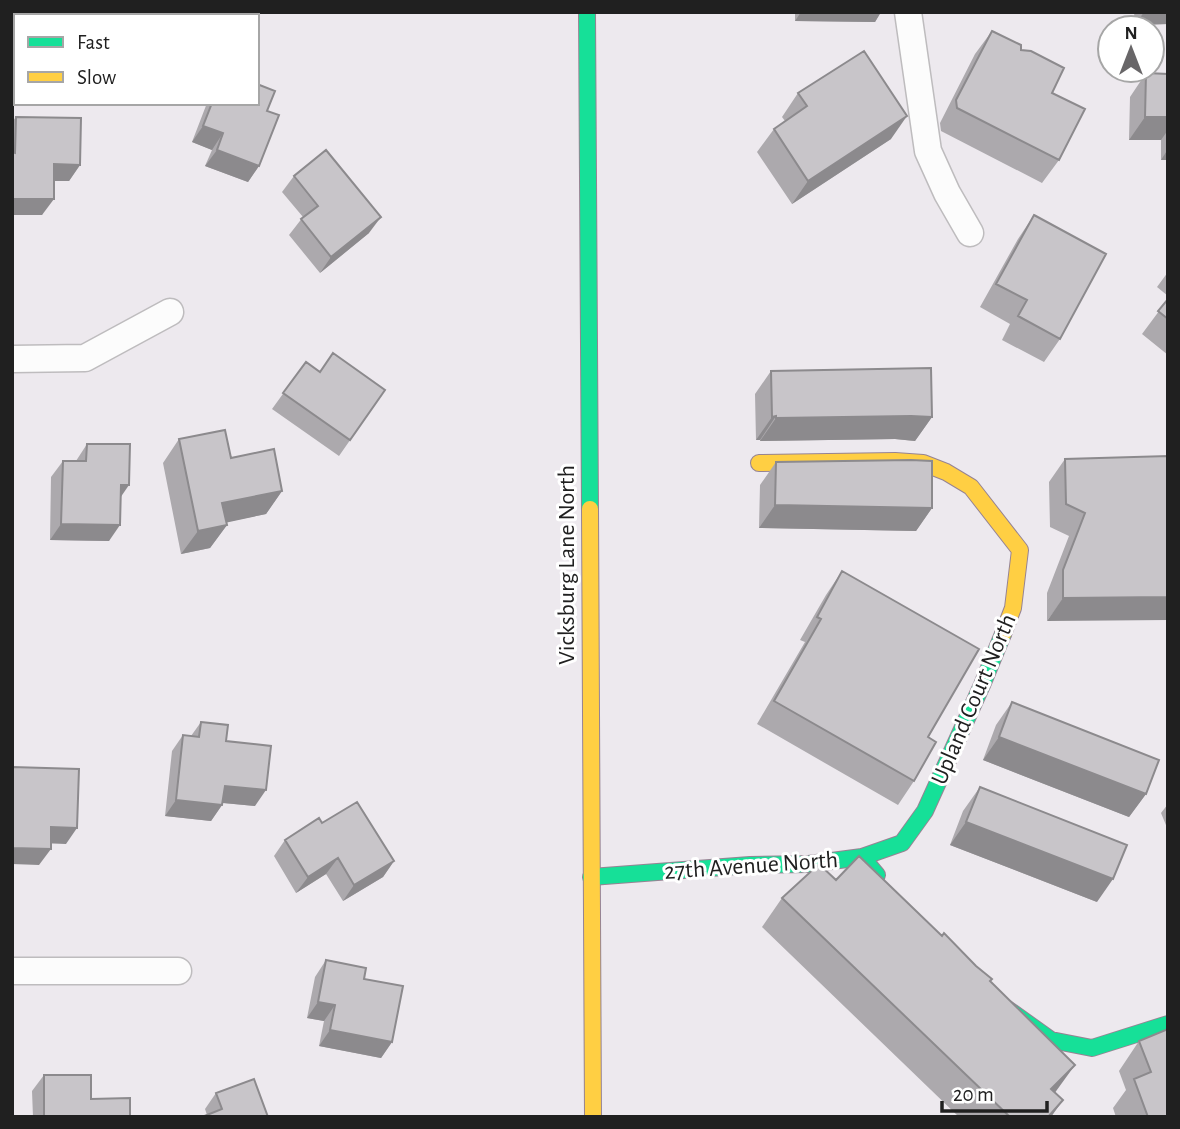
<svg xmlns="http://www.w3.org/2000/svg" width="1180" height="1129" viewBox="0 0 1180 1129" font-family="'Alegreya Sans',sans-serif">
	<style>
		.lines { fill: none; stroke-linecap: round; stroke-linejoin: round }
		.street-casing { stroke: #bebcbe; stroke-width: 29 }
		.fast-casing { stroke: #968393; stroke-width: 18 }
		.slow-casing { stroke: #968393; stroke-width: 18 }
		.street { stroke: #fcfcfc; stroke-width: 26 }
		.fast { stroke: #16e098; stroke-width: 16 }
		.slow { stroke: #ffcf43; stroke-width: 16 }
		.wall { fill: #aca9ad }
		.shaded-wall { fill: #8c8a8d }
		.building { fill: #c8c5c9; stroke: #8c8a8d; stroke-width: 2 }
		.labels { text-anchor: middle; stroke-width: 6; stroke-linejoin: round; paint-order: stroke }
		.street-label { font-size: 24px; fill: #202020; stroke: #fff }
	</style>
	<rect width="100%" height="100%" fill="#ede9ee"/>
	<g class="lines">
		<g class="street-casing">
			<path id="street" d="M908 12 928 151 947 193 970 233
				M12 359 85 358 170 312
				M12 971H178"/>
		</g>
		<g class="fast-casing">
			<path id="fast" d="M587 12 590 509
				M862 857 902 843 925 811 982 685 1003 634
				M591 877 750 865 809 864 862 857 877 875
				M1006 1008 1051 1040 1092 1048 1168 1024"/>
		</g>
		<g class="slow-casing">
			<path id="slow" d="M759 463 895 461 923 463 946 472 971 487 1020 550 1013 608 1003 634
				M590 509 593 1117"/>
		</g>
		<use href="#street" class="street"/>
		<use href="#fast" class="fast"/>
		<use href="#slow" class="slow"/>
	</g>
	<path class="wall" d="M795 12H881L875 22 795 21Z
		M1134 12H1168V24L1135 25Z
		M992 31 1021 50 1059 160 1042 183 941 131 940 123 975 54Z
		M1168 72V160H1161V140H1129L1130 97 1146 73 1167 74Z
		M798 93 891 139 792 204 757 152 774 129 785 121 782 117Z
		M207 103H257L267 111 259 166 248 182 205 166 212 150 192 142Z
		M16 117 80 165 69 181H54L42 215H12V122Z
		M294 176 369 233 320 273 289 235 303 217 282 192Z
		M1034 215 1060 339 1044 362 1002 340 1010 324 980 307 1018 239Z
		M1168 272V296L1157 287Z
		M1168 299V355L1142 334Z
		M306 362 320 372 385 390 339 456 272 409Z
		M771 371 932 417 915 441 895 439 760 441V440H756L755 394Z
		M179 439 282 491 266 514 226 522 227 525 210 548 181 554 163 463Z
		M87 444 121 496 109 541 50 540 51 477 63 461H76Z
		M1168 456 1047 621V593L1069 536 1050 527 1049 482 1065 459Z
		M776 462 932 508 916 531 759 528 760 485Z
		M842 571 928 737 914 781 898 805 757 724 805 642 800 640 826 595Z
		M1012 702 1146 794 1129 817 983 760 996 725Z
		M201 722 226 741 255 806 223 803 222 805 211 821 165 816 172 751 183 735 191 736Z
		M980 787 1097 902 950 845 963 811Z
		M1168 804V830L1161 813Z
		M322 823 394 861 383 877 343 901 326 874 296 893 274 856 285 840Z
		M836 880 990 981 1055 1093 1051 1117H959L762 927 782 898Z
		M326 960 364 979 392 1042 381 1058 319 1046 324 1021 307 1018 315 977Z
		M1139 1041 1168 1117H1116L1113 1108 1126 1090 1119 1071Z
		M44 1075 91 1099 130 1117H33L32 1091Z
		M216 1093 268 1117 207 1115 205 1109Z"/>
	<path class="shaded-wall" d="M801 12H881L875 22 795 21Z
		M1144 12H1168V24L1135 25Z
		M907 116 891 139 792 204 808 181Z
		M1145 117H1168V130L1161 140H1129Z
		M203 126 223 133 212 150 192 142Z
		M1168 149V160H1161Z
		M217 150 259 166 248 182 205 166Z
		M54 164 80 165 69 181H43Z
		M12 199H54L42 215H12Z
		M381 217 369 233 320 273 331 257Z
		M776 416 760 440H756L772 417Z
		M911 416 932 417 915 441 895 439 760 441 776 418Z
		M121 485H129L118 501Z
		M282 491 266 514 206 527 222 503Z
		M775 505 932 508 916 531 759 528Z
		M61 524 120 525 109 541 50 540Z
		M227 525 210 548 181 554 198 531Z
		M1168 597V620L1047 621 1063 598Z
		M999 737 1146 794 1129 817 983 760Z
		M225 786 266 790 255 806 213 802Z
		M176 800 222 805 211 821 165 816Z
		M966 822 1113 879 1097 902 950 845Z
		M51 827 77 828 66 844 40 843Z
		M12 848 51 849 39 865 12 864Z
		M338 858 326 874 296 893 308 877Z
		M394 861 383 877 343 901 354 885Z
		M318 1002 335 1005 324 1021 307 1018Z
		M330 1030 392 1042 381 1058 319 1046Z
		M1075 1065 1054 1094 1051 1089Z
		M1063 1100 1051 1117H1048Z"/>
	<path class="building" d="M992 31 1021 45V50L1031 51 1064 68 1052 93 1085 109 1059 160 957 108 956 100Z
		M864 51 907 116 808 181 774 129 807 106 798 93Z
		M1146 73 1168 74V117H1145Z
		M257 84 275 91 267 111 279 115 259 166 217 150 223 133 203 126 212 103H257Z
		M16 117 81 118 80 165 54 164V199H12V152L15 153Z
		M326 150 381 217 331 257 301 219 318 206 294 176Z
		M1034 215 1106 254 1060 339 1018 316 1027 300 996 284Z
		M1168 299V319L1158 311Z
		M333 353 385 390 350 440 283 393 306 362 320 372Z
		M931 368 932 417 911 416 776 418V416L772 417 771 371Z
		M225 430 231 458 274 449 282 491 222 503 227 525 198 531 179 439Z
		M87 444H130L129 485H121L120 525 61 524 63 461H86Z
		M1168 456V597L1063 598V570L1085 513 1066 504 1065 459Z
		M911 460 932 461V508L775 505 776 462Z
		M842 571 979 649 928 737 936 742 914 781 774 701 821 619 817 617Z
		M1012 702 1159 760 1146 794 999 737Z
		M201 722 228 725 226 741 271 746 266 790 225 786 222 805 176 800 183 735 199 737Z
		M12 767 79 769 77 828 51 827V849L12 848Z
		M980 787 1127 845 1113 879 966 822Z
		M357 802 394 861 354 885 338 858 308 877 285 840 319 818 322 823Z
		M859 856 942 936 944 933 976 966 992 979 990 981 1075 1065 1051 1089 1063 1100 1048 1117H1010L782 898 819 864 836 880Z
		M326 960 366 968 364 979 403 986 392 1042 330 1030 335 1005 318 1002Z
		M1168 1029V1117H1148L1134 1079 1151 1072 1139 1041Z
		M44 1075H91V1099L130 1098V1117H44Z
		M254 1079 268 1117H202L222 1109 216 1093Z"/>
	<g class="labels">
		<g class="street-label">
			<text transform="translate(566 565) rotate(-90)" y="8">Vicksburg Lane North</text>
			<text transform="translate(973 699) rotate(-67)" y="8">Upland Court North</text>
			<text transform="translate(751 865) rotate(-4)" y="8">27th Avenue North</text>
		</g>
	</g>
	<rect width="1180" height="1129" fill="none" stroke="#202020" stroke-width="28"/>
	<rect x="14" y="14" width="245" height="91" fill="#ffffff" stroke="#a6a6a6" stroke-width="2"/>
	<rect x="28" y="37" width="35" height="10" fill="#16e098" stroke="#a6a6a6" stroke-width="2"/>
	<text x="77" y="49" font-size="21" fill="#202020">Fast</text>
	<rect x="28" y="72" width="35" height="10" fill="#ffcf43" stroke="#a6a6a6" stroke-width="2"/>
	<text x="77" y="84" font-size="21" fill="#202020">Slow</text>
	<g transform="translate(1131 49)"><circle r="33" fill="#ffffff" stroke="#a6a6a6" stroke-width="2"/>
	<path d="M0-5L12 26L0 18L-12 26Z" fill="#686668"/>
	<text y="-10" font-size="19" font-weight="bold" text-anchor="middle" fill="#202020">N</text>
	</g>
	<path d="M942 1101v10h105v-10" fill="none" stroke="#202020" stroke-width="3.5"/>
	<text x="953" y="1101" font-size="21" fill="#202020" stroke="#ffffff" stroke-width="5" paint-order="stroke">20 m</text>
</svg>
